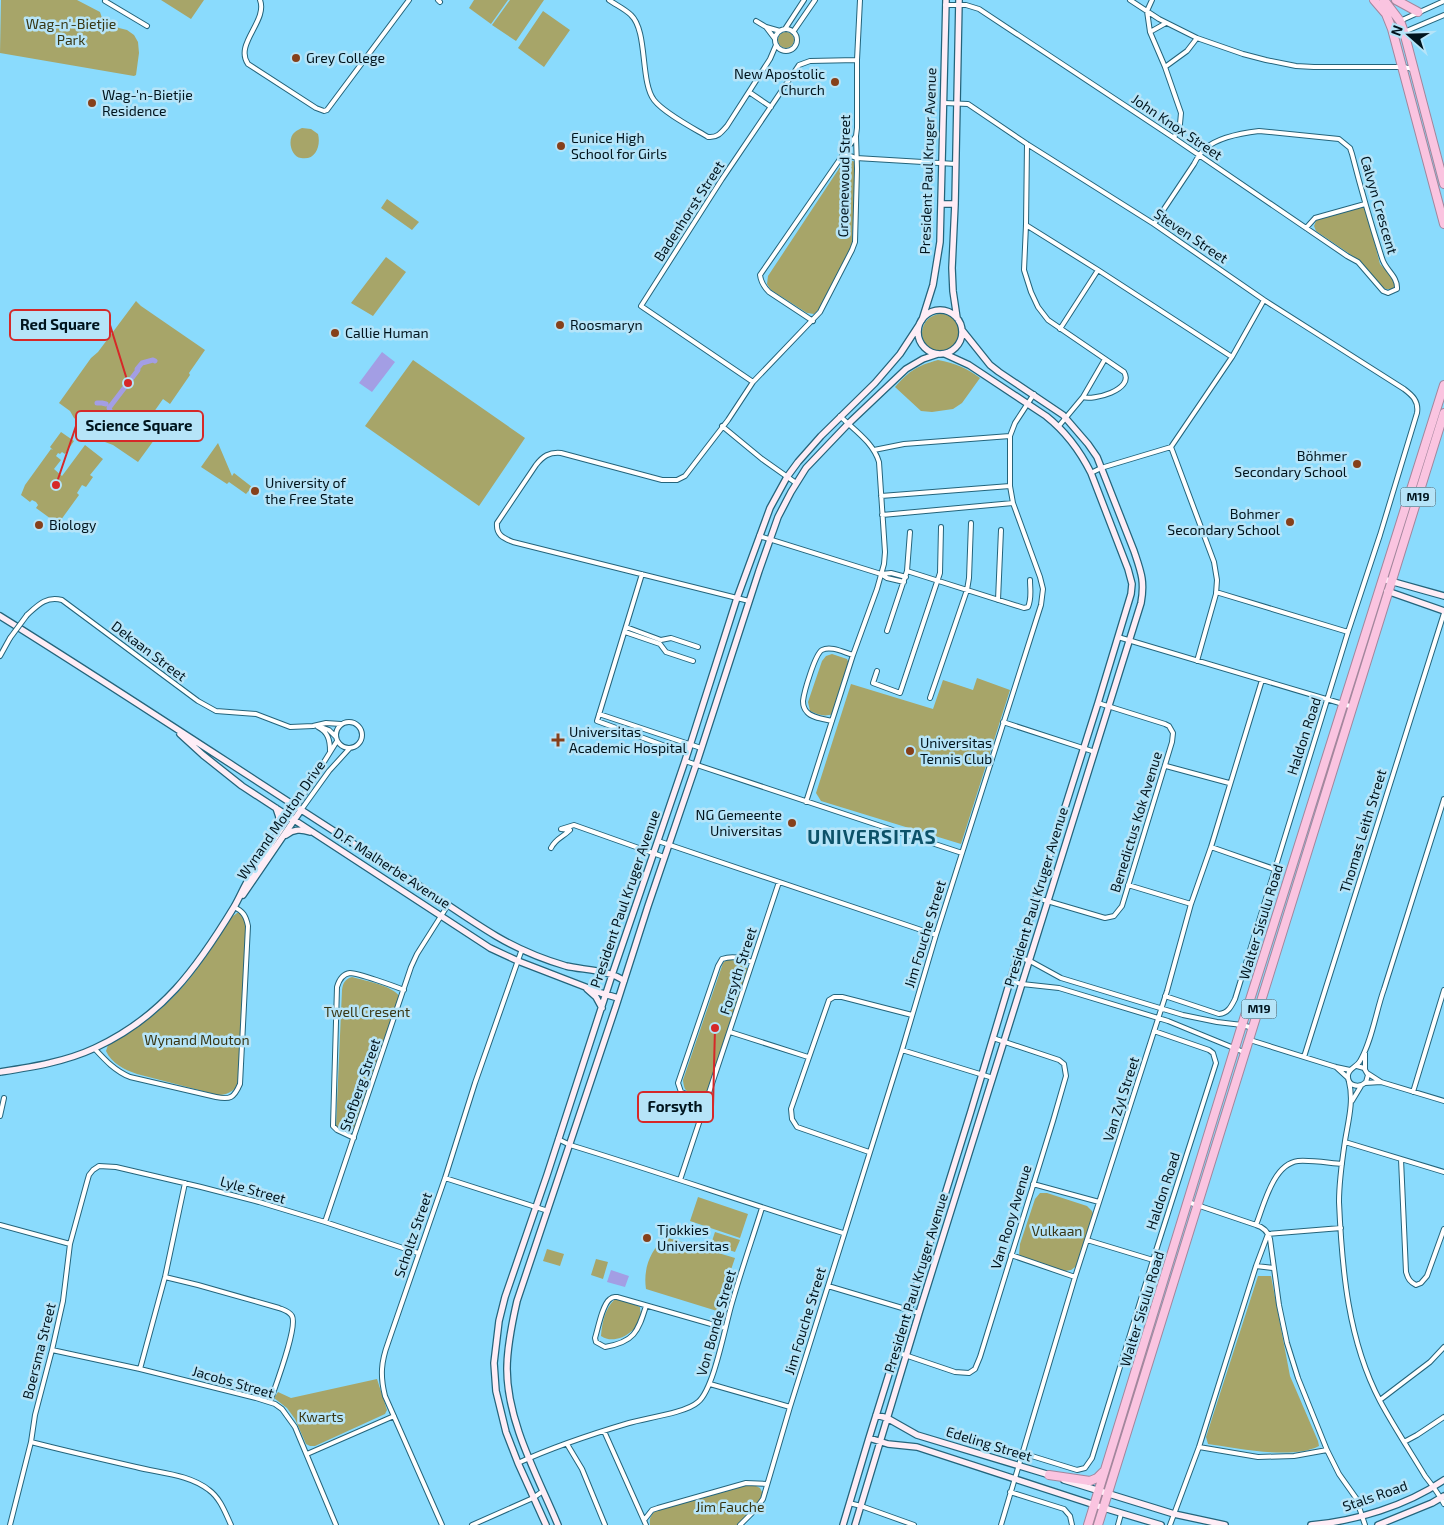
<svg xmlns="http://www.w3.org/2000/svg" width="1444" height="1525" viewBox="0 0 1444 1525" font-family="'Exo 2',sans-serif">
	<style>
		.green { fill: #a7a569 }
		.water { fill: #a39ee4 }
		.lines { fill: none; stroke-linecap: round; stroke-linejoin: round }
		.canal { stroke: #a39ee4; stroke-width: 5 }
		.street-casing { stroke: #24647b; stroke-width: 6 }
		.secondary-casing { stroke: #24647b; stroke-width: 8 }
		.highway-casing { stroke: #a2869c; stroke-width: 10 }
		.street { stroke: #fff; stroke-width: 4 }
		.secondary { stroke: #feedf6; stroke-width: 5.5 }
		.highway { stroke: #fac4e0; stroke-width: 8 }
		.street-bridge-casing { stroke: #24647b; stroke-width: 6; stroke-linecap: butt }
		.street-bridge { stroke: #fff; stroke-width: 4 }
		.poi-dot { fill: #86401a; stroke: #b6e4f8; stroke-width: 2 }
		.labels { text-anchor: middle; stroke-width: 5; stroke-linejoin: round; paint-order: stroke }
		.shield { fill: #b6e4f8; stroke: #37525f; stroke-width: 1 }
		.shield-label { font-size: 12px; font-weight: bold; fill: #00141d }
		.park-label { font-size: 14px; fill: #383614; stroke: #b6e4f8 }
		.poi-label { font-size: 14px; fill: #00141d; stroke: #b6e4f8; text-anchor: start }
		.street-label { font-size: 14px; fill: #00141d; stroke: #b6e4f8 }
		.district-label { font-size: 19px; font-weight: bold; letter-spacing: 1px; fill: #0c5269; stroke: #b6e4f8 }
		.leader { fill: none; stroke: #d62828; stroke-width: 2 }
		.callout-dot { fill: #d62828; stroke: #b6e4f8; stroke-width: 2 }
		.callout { fill: #b6e4f8; stroke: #d62828; stroke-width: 2 }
		.callout-label { font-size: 15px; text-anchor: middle; font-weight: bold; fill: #00141d }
	</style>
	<rect width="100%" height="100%" fill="#8adbfd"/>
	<path class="green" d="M1 0H77L100 12 102 18 119 28 127 30 134 35 138 42 139 53 136 75 134 76 0 53Z
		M161 0H204L191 19Z
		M474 0H508L491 24 469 8Z
		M510 0H544L516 41 492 25Z
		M543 11 570 30 544 67 518 48Z
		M778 40a8 8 0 1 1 16 0a8 8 0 1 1-16 0Z
		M302 128 311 129 318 134C321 145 316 161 301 158 290 156 287 138 295 132 297 130 300 129 302 128Z
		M846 158 855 162 852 246 820 308 814 314 807 313 771 290 767 284 768 276Z
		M387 199 419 222 412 230 381 208Z
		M1363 206 1366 210 1380 264 1392 276 1396 286 1392 289H1386L1381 286 1360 261 1316 231 1314 226 1316 221 1318 218Z
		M386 257 406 272 373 316 351 303Z
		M136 301 141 306 205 350 189 373 190 375 170 404 163 399 144 426 157 436 138 462 113 445 105 442 74 418 70 411 59 403 91 358 98 352Z
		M922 333a19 19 0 1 1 38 0a19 19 0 1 1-38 0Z
		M413 360 525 438 479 506 365 426Z
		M938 360C955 363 967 368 980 378L962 403 953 409 932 412 921 411 895 387C910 370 917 366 938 360Z
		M61 432 74 441 65 454 62 452 60 454 58 453 56 456 61 460 54 469 62 476 85 445 103 459 90 475 93 477 86 487 82 485 77 493 79 495 58 524 36 508 38 505 36 502 32 500 30 502 21 495 25 485 51 449 53 450 50 447Z
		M218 443 232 476 234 473 252 487 246 494 229 482 227 484 201 467Z
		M832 654 847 659 850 666 833 714C824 717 819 715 810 711L808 702 822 661 826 656Z
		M977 678 1010 690 961 844 821 801 816 793 851 684 933 709 943 680 973 690Z
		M242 912 248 919 242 1079C236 1089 230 1095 218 1095L137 1074C125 1070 111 1063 106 1051L108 1045C124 1034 141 1026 156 1013 189 986 209 952 232 917L237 913Z
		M727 959C735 960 742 963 748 969L747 976 708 1091C702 1097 690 1096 685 1089 684 1087 683 1082 683 1080L723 963Z
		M352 977C366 981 392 985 400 997L359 1126C351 1131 343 1135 336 1127L342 990C343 983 345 979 352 977Z
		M1040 1193H1047L1087 1206 1092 1211 1094 1217 1078 1265 1071 1270 1065 1271 1023 1259 1019 1254 1020 1244 1035 1199Z
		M698 1197 748 1214 740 1238 690 1221Z
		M715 1232 740 1240 735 1252 711 1244Z
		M665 1237 735 1258 717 1311 646 1289C643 1269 650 1251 665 1237Z
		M547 1249 564 1254 560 1266 543 1261Z
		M596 1259 608 1262 603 1279 591 1275Z
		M1258 1276H1271L1290 1376 1318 1441 1319 1446C1293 1460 1237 1448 1208 1444L1206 1437Z
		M615 1299 625 1301 640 1307C640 1310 641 1313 641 1316 638 1332 615 1346 601 1336 602 1323 605 1308 615 1299Z
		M377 1379 387 1410 385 1414 315 1446H310L306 1444 295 1419 287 1408 274 1398 278 1392 291 1398Z
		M752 1484 760 1488 763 1494 757 1505 737 1525H650C649 1518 651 1515 656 1510Z"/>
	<path class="water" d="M382 352 395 362 372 392 359 383Z
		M611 1270 629 1276 625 1287 607 1282Z"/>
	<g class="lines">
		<path class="canal" d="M97 403H102L106 404
			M112 415 109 408 138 370 137 369 142 363 153 360 155 361"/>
		<g class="street-casing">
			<path id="street" d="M260 0C268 21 234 44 248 64L316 108 324 111 327 110 409 0
				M438 0 440 2
				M609 0C616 5 625 9 631 15 648 31 640 82 654 100 664 113 693 128 708 137 717 138 721 133 727 126L770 59 776 45
				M1130 0 1159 19 1197 38 1243 54 1266 60 1296 66 1314 67H1403L1413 69
				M1152 0 1147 11 1150 32 1165 67 1181 113 1180 124 1174 138
				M105 1 147 26
				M945 5H966L979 9 1174 138 1347 256 1358 262 1383 291 1388 293 1397 289C1398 276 1385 270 1382 258 1371 224 1361 189 1352 154L1350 148 1339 139 1259 131C1242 133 1219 137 1206 148 1201 152 1197 158 1194 164L1154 224
				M756 21 766 27 780 31
				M1400 21 1444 1
				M766 27 775 39
				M785 29 804 0
				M775 40a11 11 0 1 1 22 0a11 11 0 1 1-22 0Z
				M793 32 815 0
				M1150 32 1166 23
				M1404 32 1444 15
				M1165 67 1187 51 1197 38
				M749 92 771 107
				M944 103 968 104 1027 144 1154 224 1264 300 1404 389C1412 395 1419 401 1417 413L1380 535 1348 632 1235 999C1231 1007 1228 1013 1219 1014L1165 996
				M1027 144 1026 225 1024 270 1031 292 1038 307 1048 320 1124 372C1135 390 1092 401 1083 397
				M842 155H848L856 158 956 164
				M1026 225 1098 270 1232 357
				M1306 228 1315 218 1365 204
				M813 321 769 292C764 287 761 283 760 275L856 136
				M1060 329 1098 270
				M753 382 641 306 722 179 799 65 810 61 857 60
				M722 426 762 459 796 483
				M1058 427 1083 397 1105 359
				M1171 447 1214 562 1217 580 1216 594 1197 661
				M874 450 904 444 1010 436
				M1091 473 1101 468 1171 447 1232 357 1264 300
				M881 496 1010 486
				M882 515 1013 503
				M759 536 881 574 887 578 904 582
				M907 571 1024 608 1028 607C1032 598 1030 590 1030 580
				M642 574 597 721 687 754
				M881 574 891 573 906 577
				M1216 592 1348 632
				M998 600 1001 530
				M749 601 513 542C503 538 496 535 497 523L536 465C543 456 549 452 561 453L662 480H677L685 476 728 420 753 382 820 312 852 250 855 242 857 169 856 136 857 128V60L860 0
				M27 615C38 605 46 596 62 600L198 701 216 711 256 714 290 727 313 726 326 723 341 724
				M626 627 661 640 671 638 698 647
				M887 631 907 571 910 532
				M625 632 660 644 666 652 693 661
				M1118 637 1353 707
				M0 656 10 638
				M877 671 873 683 900 693 940 573 941 527
				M930 698 967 590 969 578 971 523
				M599 714 701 748
				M832 721C824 719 812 718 807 712 804 709 803 705 803 701 804 692 815 654 822 650 831 645 845 653 853 655
				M336 735a13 13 0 1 1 26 0a13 13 0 1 1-26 0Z
				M1003 722 1095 752
				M318 727C328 732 330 740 330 751
				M321 727 329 730 335 736
				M685 761 962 853
				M1166 766 1229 783
				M806 802 853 655 877 589 884 564 885 552 879 462C873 442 854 430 840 416
				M296 807 337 741
				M301 810 329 771 349 749
				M658 841 936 935
				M1211 847 1274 869
				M551 848C556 838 562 838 570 830L561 829 574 825 664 857
				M1128 885 1191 904
				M1037 898 1105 918 1114 916 1122 906 1172 742 1173 733 1169 726 1165 724 1098 703
				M1018 957 1030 961 1061 978 1183 1015 1217 1022 1242 1025 1253 1028
				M1010 981 1022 984 1059 988 1168 1021 1246 1053
				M730 1032 808 1057
				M1250 1040 1336 1067 1350 1070
				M94 1048C105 1060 115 1071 130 1077L216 1097C230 1100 234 1098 240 1084L248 926C246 916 243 911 234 907
				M902 1050 993 1078
				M1365 1053V1069
				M1304 1057 1444 613
				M1357 1066 1364 1068 1368 1075 1366 1082C1360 1088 1347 1087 1348 1075 1349 1068 1357 1067 1360 1061 1372 1041 1376 1011 1384 989 1404 925 1424 862 1444 799
				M1336 1067 1348 1078
				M1367 1073 1381 1082 1444 1101
				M1349 1082C1354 1101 1348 1122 1345 1141 1342 1161 1339 1182 1339 1202 1342 1270 1348 1340 1380 1401 1394 1427 1410 1451 1425 1476 1432 1485 1439 1494 1444 1504
				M1365 1083 1381 1082
				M1413 1092 1444 990
				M706 1101 681 1092 678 1083 718 966 722 959C733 955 741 958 752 962
				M1352 1101 1361 1086
				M0 1116 4 1098
				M354 1138 337 1130 333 1126 337 987C339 980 342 974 350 973 358 973 394 986 404 990
				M558 1139 570 1145C662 1173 752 1205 843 1233
				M1345 1142 1444 1172
				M869 1152 797 1127 792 1119 791 1109 829 1000 834 997H842L912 1015
				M1401 1159 1406 1272C1408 1279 1410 1282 1416 1285L1421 1283 1427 1276 1444 1229
				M445 1178 548 1211
				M680 1180 779 882
				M1033 1184 1099 1202
				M1188 1202 1256 1225C1263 1227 1268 1232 1270 1239L1279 1305 1287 1343 1298 1378 1327 1450 1339 1474 1356 1498 1365 1525
				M325 1222 411 967 417 954 448 905
				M0 1225 70 1244
				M1256 1225C1264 1205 1273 1164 1298 1161 1311 1160 1329 1163 1342 1164
				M1268 1234 1341 1228
				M1087 1240 1153 1260
				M1011 1255 1075 1277
				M1256 1266 1273 1268
				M165 1277 198 1285 279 1308C284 1310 289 1311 292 1316 298 1327 275 1387 270 1402
				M828 1286 919 1313
				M646 1306C638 1332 634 1342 605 1347L596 1342 595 1338C598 1329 602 1305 610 1299 613 1296 614 1297 617 1297L725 1328
				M52 1350 140 1369 256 1398 275 1404 282 1409 295 1427 336 1525
				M896 1352 955 1372 969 1373 975 1369 980 1357 1053 1121 1066 1076 1064 1064 1059 1060 993 1038
				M140 1369 165 1277 185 1183
				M710 1384 790 1407
				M1380 1400 1430 1362 1444 1347
				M604 1431 646 1525
				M31 1442C66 1451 101 1459 136 1467 159 1473 189 1474 209 1490 220 1498 225 1512 231 1525
				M1404 1442 1417 1435 1444 1417
				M567 1444 582 1469 605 1525
				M1199 1447 1258 1457 1294 1456 1327 1450
				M1022 1453 1077 1470 1085 1468 1092 1458 1153 1260 1216 1063 1213 1053 1209 1050 1154 1031
				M307 1454 394 1416
				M518 1463C553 1447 592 1434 629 1423 646 1418 686 1413 698 1402 714 1389 725 1326 732 1303 741 1271 752 1240 762 1208
				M1010 1492 1064 1509 1070 1516 1072 1525
				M849 1503 861 1506 914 1525
				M645 1519 652 1510 658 1508 746 1483 767 1484
				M10 1525 31 1442 35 1415 52 1350 63 1301 70 1244 87 1182 89 1175 93 1170 99 1166 116 1167 201 1187 259 1202 325 1222 418 1253
				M442 1525 385 1396C380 1376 381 1362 388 1343L445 1178 475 1083 522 949
				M472 1525 533 1498 543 1491
				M740 1525 755 1510 763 1499 790 1407 902 1050 936 935 1041 605 1043 589 1040 577 1013 503 1010 486V436L1015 423 1034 394
				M1001 1525 1075 1277 1167 991 1191 904 1211 847 1262 680
				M1118 1525 1121 1514
				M1170 1525 1199 1447 1256 1266 1268 1234"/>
		</g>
		<g class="secondary-casing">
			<path id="secondary" d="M941 204H955
				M918 332a22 22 0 1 1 44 0a22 22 0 1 1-44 0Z
				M957 318 953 291 952 268 955 204 959 0
				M922 320 933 285 940 242 946 0
				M1383 579 1444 596
				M1387 591 1444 611
				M0 616C135 700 267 789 401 874 433 894 464 917 496 936 518 949 542 959 566 966 583 970 611 970 624 981
				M180 734 203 755 242 786 490 948 518 961 601 993 618 998
				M276 808 279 817 276 832
				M286 835C294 829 301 829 310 832
				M243 895 301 810
				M587 989 596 997 602 1008
				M0 1072C32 1067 65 1062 95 1048 162 1017 197 968 234 907 240 897 244 886 250 877 265 853 280 830 296 807
				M876 1415 887 1418 917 1435 1053 1476
				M869 1438 888 1444 917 1447 1104 1508 1161 1525
				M1064 1480 1174 1514 1225 1525
				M546 1525 518 1463 506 1432 496 1391 494 1363 499 1321 505 1297 547 1175 612 975 685 761 737 598 770 508 787 477 798 462 821 436 875 383 900 354 919 325
				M558 1525C538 1477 507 1422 507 1369 507 1346 512 1323 517 1301L616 1006 648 906 696 765 759 571 778 517 791 492 806 468 848 424 906 369 923 359 938 354
				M843 1525 869 1438 971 1111 1010 981 1098 703 1131 594 1132 584 1128 569 1091 473C1080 451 1065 431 1046 416L969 365 945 354
				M855 1525 919 1313 1141 603C1145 581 1141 572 1134 551L1097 457 1088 444 1063 415 999 372 990 365 962 330
				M1311 1525C1356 1521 1406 1506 1444 1480
				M1378 1525 1432 1503 1444 1496"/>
		</g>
		<g class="highway-casing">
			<path id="highway" d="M1374 0 1386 14 1392 29 1444 224
				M1384 0 1400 21 1404 32 1444 184
				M1396 0 1418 12
				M1049 1475 1090 1481 1097 1478 1103 1472
				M1088 1525 1242 1025 1444 385
				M1098 1525 1444 413"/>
		</g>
		<use href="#street" class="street"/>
		<use href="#secondary" class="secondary"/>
		<use href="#highway" class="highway"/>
		<g class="street-bridge-casing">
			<path id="street-bridge" d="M10 638 27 615"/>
		</g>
		<use href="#street-bridge" class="street-bridge"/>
	</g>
	<g class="poi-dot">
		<circle cx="296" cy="58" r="5"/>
		<circle cx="835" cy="82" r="5"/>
		<circle cx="92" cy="103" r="5"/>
		<circle cx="561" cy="146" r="5"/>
		<circle cx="560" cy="325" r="5"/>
		<circle cx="335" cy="333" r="5"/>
		<circle cx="1357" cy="464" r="5"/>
		<circle cx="255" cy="491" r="5"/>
		<circle cx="1290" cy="522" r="5"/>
		<circle cx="39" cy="525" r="5"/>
		<path d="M555.5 732.5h5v5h5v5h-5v5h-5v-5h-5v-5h5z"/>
		<circle cx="910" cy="751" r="5"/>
		<circle cx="792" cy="823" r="5"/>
		<circle cx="647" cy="1238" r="5"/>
	</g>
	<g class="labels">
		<g class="shield">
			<rect x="1400.5" y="487.5" width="35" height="19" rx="4"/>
			<rect x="1241.5" y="999.5" width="35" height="19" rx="4"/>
		</g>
		<g class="shield-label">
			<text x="1418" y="501">M19</text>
			<text x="1259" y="1013">M19</text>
		</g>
		<g class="park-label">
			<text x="71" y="29">Wag-n'-Bietjie<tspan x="71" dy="16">Park</tspan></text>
			<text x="367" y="1017">Twell Cresent</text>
			<text x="197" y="1045">Wynand Mouton</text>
			<text x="1057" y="1236">Vulkaan</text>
			<text x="321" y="1422">Kwarts</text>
			<text x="730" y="1512">Jim Fauche</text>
		</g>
		<g class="poi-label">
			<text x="306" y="63">Grey College</text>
			<text x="825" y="79" text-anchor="end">New Apostolic<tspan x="825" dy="16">Church</tspan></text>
			<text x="102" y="100">Wag-'n-Bietjie<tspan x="102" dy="16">Residence</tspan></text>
			<text x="571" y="143">Eunice High<tspan x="571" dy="16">School for Girls</tspan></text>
			<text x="570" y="330">Roosmaryn</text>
			<text x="345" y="338">Callie Human</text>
			<text x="1347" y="461" text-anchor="end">Böhmer<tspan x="1347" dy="16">Secondary School</tspan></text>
			<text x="265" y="488">University of<tspan x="265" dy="16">the Free State</tspan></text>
			<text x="1280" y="519" text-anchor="end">Bohmer<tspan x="1280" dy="16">Secondary School</tspan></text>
			<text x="49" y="530">Biology</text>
			<text x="569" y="737">Universitas<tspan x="569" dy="16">Academic Hospital</tspan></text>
			<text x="920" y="748">Universitas<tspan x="920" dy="16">Tennis Club</tspan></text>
			<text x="782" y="820" text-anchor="end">NG Gemeente<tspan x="782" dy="16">Universitas</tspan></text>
			<text x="657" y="1235">Tjokkies<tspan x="657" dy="16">Universitas</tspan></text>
		</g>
		<g class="street-label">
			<text transform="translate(1177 127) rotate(34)" y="5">John Knox Street</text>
			<text transform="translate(928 161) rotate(-88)" y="5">President Paul Kruger Avenue</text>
			<text transform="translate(844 176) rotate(-89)" y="5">Groenewoud Street</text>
			<text transform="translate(1379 205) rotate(74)" y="5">Calvyn Crescent</text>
			<text transform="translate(689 211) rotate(-57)" y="5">Badenhorst Street</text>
			<text transform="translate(1191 236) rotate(34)" y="5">Steven Street</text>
			<text transform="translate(149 651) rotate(37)" y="5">Dekaan Street</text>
			<text transform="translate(1304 736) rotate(-72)" y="5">Haldon Road</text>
			<text transform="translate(281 820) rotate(-55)" y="5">Wynand Mouton Drive</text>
			<text transform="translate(1136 822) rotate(-73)" y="5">Benedictus Kok Avenue</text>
			<text transform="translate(1363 831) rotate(-73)" y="5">Thomas Leith Street</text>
			<text transform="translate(392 868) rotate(33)" y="5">D.F. Malherbe Avenue</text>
			<text transform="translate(1036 897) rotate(-73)" y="5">President Paul Kruger Avenue</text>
			<text transform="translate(625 899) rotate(-71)" y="5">President Paul Kruger Avenue</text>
			<text transform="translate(1261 922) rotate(-73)" y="5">Walter Sisulu Road</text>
			<text transform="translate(925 934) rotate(-73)" y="5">Jim Fouche Street</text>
			<text transform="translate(738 971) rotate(-72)" y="5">Forsyth Street</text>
			<text transform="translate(360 1085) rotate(-71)" y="5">Stofberg Street</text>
			<text transform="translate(1121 1099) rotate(-72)" y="5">Van Zyl Street</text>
			<text transform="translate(253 1190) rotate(16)" y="5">Lyle Street</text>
			<text transform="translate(1163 1191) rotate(-72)" y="5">Haldon Road</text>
			<text transform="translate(1011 1217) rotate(-73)" y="5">Van Rooy Avenue</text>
			<text transform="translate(413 1235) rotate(-71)" y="5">Scholtz Street</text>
			<text transform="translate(916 1283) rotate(-73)" y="5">President Paul Kruger Avenue</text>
			<text transform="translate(1142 1309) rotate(-73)" y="5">Walter Sisulu Road</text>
			<text transform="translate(805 1321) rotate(-73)" y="5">Jim Fouche Street</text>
			<text transform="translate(716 1323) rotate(-74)" y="5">Von Bonde Street</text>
			<text transform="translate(39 1351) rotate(-76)" y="5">Boersma Street</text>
			<text transform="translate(233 1382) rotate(16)" y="5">Jacobs Street</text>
			<text transform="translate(989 1444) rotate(17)" y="5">Edeling Street</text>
			<text transform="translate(1375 1496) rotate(-19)" y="5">Stals Road</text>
		</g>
		<g class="district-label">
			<text x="872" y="844">UNIVERSITAS</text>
		</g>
	</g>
	<path class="leader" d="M128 383L110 325M56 485L76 426M715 1028L713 1107"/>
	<g class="callout-dot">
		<circle cx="128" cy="383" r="5"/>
		<circle cx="56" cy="485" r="5"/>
		<circle cx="715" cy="1028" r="5"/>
	</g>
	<g class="callout">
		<rect x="10" y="310" width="100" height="30" rx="5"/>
		<rect x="76" y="411" width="127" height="30" rx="5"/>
		<rect x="638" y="1092" width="75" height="30" rx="5"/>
	</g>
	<g class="callout-label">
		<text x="60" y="330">Red Square</text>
		<text x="139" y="431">Science Square</text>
		<text x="675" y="1112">Forsyth</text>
	</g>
	<g transform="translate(1409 35) rotate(290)" stroke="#b6e4f8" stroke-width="4" paint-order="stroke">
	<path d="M0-4L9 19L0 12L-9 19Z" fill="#00141d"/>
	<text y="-8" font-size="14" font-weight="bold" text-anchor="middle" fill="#00141d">N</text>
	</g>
</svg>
